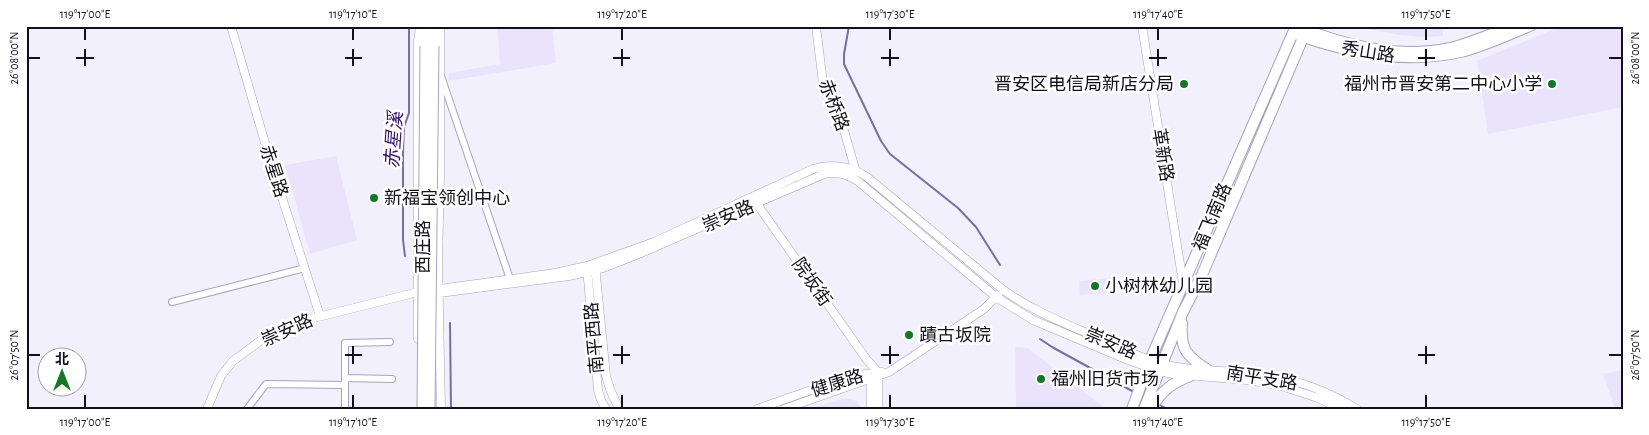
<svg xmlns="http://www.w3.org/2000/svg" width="1649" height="435" viewBox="0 0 1649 435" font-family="'Alegreya Sans','Noto Sans SC',sans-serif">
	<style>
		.built { fill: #e9e4fc }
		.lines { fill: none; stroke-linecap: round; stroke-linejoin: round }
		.stream { stroke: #7a6da2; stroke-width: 2 }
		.minor-casing { stroke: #a8a2c0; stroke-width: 8 }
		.tertiary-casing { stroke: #a8a2c0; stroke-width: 9 }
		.secondary-casing { stroke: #a8a2c0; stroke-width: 11 }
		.primary-casing { stroke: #a8a2c0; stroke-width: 12 }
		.minor { stroke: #fff; stroke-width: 6 }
		.tertiary { stroke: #fff; stroke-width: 8 }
		.secondary { stroke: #fff; stroke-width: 9 }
		.primary { stroke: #fff; stroke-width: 10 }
		.secondary-bridge-casing { stroke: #a8a2c0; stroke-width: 11; stroke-linecap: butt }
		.secondary-bridge { stroke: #fff; stroke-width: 9 }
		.ticks { fill: none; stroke: #120f1a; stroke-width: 2 }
		.poi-dot { fill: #157626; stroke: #fff; stroke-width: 2 }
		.labels { text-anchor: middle; stroke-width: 5; stroke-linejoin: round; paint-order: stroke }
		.street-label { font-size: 18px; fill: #120f1a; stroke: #fff }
		.poi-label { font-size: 18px; fill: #120f1a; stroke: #fff; text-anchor: start }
		.water-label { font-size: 19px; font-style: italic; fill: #361569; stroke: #fff }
		.neatline { fill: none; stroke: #120f1a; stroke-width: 2 }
		.ticks-label { font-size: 12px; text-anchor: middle; fill: #120f1a }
	</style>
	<rect width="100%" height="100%" fill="#f3f0fd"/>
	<path class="built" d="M497 26H552L556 63 448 81 449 73 500 64Z
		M1354 26H1443V36L1426 37 1399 35Z
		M1562 26H1623V107L1488 134 1477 61Z
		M336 156 357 240 310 254 285 165Z
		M1110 278 1111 292 1080 295 1079 281Z
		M1015 347 1028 348 1106 409H1016Z
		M1623 370V409H1615L1603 374Z
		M846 398 857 401 862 409H807Z"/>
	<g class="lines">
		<path class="stream" d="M849 26 844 54V64L881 141 890 154 958 208 976 227 1000 265
			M405 256 403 240V152L404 127 409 113V26
			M450 323 451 409
			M1040 339 1052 347 1134 392
			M1158 404 1167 409"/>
		<g class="minor-casing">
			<path id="minor" d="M441 76 510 279
				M172 302 305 268
				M345 378 392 379
				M247 409 266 384 345 385
				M345 409V343L390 342"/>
		</g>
		<g class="tertiary-casing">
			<path id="tertiary" d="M231 26 270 160 320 316
				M440 26V172L438 263 441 409
				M816 26 823 83 843 127 856 172
				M1142 26 1183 283
				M757 204 867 360 878 372V409
				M595 266 606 376 610 389 619 409
				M587 268 598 390 601 400 606 409
				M432 294 569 276 603 268 641 253 824 174C838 171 848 175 859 182L996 297 1033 320 1128 360 1159 371 1173 374 1247 380 1278 385 1318 398 1342 409
				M418 339V42L420 26
				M870 374 871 385V409
				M207 409 221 376 233 361 260 341 310 319 418 292 555 273 587 266 654 242 813 169C833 163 850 166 867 177L1002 289C1032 311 1067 324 1100 339 1123 349 1147 361 1171 366 1202 372 1234 370 1265 375 1298 380 1329 392 1357 409
				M757 409 851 376 882 372
				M784 409 889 372 984 309 998 295"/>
		</g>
		<g class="secondary-casing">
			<path id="secondary" d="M425 26V46
				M433 26 434 46
				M1298 26C1344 45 1399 58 1448 48 1470 43 1490 34 1510 26
				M1297 35C1349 54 1407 65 1463 52 1486 46 1509 35 1531 26"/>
		</g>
		<g class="primary-casing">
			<path id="primary" d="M1182 323C1180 349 1186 356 1208 370
				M1132 409 1150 360 1296 26
				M1144 409 1183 312 1202 275 1308 26
				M1151 409C1161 391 1172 383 1190 376"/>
		</g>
		<use href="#minor" class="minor"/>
		<use href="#tertiary" class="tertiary"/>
		<use href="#secondary" class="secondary"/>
		<use href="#primary" class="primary"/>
		<g class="secondary-bridge-casing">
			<path id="secondary-bridge" d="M422 409 425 46
				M430 409 434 46"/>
		</g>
		<use href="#secondary-bridge" class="secondary-bridge"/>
	</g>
	<path class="ticks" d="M85 28V40M353 28V40M622 28V40M890 28V40M1158 28V40M1426 28V40M85 49V66M353 49V66M622 49V66M890 49V66M1158 49V66M1426 49V66M28 58H40M76 58H94M345 58H362M613 58H630M881 58H899M1149 58H1167M1418 58H1435M1609 58H1622M353 346V364M622 346V364M890 346V364M1158 346V364M1426 346V364M28 355H40M345 355H362M613 355H630M881 355H899M1149 355H1167M1418 355H1435M1609 355H1622M85 395V408M353 395V408M622 395V408M890 395V408M1158 395V408M1426 395V408"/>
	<g class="poi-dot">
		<circle cx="1184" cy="84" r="5"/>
		<circle cx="1552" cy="84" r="5"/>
		<circle cx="374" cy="198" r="5"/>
		<circle cx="1095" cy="286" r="5"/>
		<circle cx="909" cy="335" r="5"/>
		<circle cx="1041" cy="379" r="5"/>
	</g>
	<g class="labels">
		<g class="street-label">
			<text transform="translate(1368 52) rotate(9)" y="6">秀山路</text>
			<text transform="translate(834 105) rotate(69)" y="6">赤桥路</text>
			<text transform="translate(1163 155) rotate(81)" y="6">革新路</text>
			<text transform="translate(274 171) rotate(72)" y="6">赤星路</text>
			<text transform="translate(728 216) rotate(-23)" y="6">崇安路</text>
			<text transform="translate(1212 217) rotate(-67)" y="6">福飞南路</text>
			<text transform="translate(423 247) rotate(-90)" y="6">西庄路</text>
			<text transform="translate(812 282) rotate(55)" y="6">院坂街</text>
			<text transform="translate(287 330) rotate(-24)" y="6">崇安路</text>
			<text transform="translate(594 338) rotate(-95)" y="6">南平西路</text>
			<text transform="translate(1111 343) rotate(23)" y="6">崇安路</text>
			<text transform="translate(1262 378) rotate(9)" y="6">南平支路</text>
			<text transform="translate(837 383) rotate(-17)" y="6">健康路</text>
		</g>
		<g class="poi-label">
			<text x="1174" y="90" text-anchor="end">晋安区电信局新店分局</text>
			<text x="1542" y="90" text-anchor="end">福州市晋安第二中心小学</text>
			<text x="384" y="204">新福宝领创中心</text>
			<text x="1105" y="292">小树林幼儿园</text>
			<text x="919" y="341">蹟古坂院</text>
			<text x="1051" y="385">福州旧货市场</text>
		</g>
		<g class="water-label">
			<text transform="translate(393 140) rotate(-86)" y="7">赤星溪</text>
		</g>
	</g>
	<rect width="1649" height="435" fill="none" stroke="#ffffff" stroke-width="55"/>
	<g transform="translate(62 372)"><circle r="24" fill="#ffffff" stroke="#a09fa3"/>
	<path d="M0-4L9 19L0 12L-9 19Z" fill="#157626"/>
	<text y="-8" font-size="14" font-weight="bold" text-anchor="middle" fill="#120f1a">北</text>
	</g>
	<rect x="28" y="28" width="1594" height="380" class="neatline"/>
	<g class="ticks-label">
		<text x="85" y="18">119°17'00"E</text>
		<text x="353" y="18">119°17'10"E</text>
		<text x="622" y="18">119°17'20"E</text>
		<text x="890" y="18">119°17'30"E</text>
		<text x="1158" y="18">119°17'40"E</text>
		<text x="1426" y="18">119°17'50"E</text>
		<text transform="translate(14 58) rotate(-90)" y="4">26°08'00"N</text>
		<text transform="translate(1635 58) rotate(-90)" y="4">26°08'00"N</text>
		<text transform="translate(14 355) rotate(-90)" y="4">26°07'50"N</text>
		<text transform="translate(1635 355) rotate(-90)" y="4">26°07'50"N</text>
		<text x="85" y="426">119°17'00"E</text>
		<text x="353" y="426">119°17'10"E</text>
		<text x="622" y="426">119°17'20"E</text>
		<text x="890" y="426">119°17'30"E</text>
		<text x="1158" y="426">119°17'40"E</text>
		<text x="1426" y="426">119°17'50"E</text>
	</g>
</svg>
